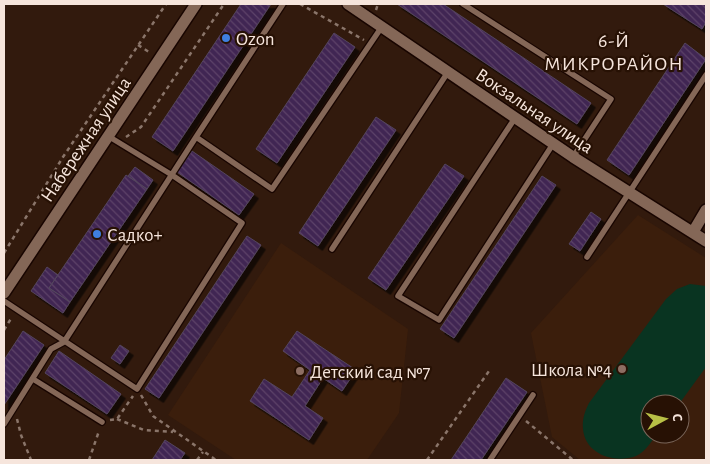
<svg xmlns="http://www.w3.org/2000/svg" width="710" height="464" viewBox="0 0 710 464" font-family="'Alegreya Sans',sans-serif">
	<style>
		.built { fill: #3b1e0c; fill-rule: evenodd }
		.garden { fill: #093421 }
		.building { fill: url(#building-back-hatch); stroke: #53455d; filter: url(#shadow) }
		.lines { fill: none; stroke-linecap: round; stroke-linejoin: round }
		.service-casing { stroke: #180500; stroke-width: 8 }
		.minor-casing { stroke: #180500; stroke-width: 14 }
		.path { stroke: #8a756a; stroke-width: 2.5; stroke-dasharray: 4 4; stroke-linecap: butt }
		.service { stroke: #846757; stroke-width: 5.5 }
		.minor { stroke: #846757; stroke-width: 11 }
		.shop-dot { fill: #3f7fe0; stroke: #271104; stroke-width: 2 }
		.education-dot { fill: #8d6e63; stroke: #271104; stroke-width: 2 }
		.labels { text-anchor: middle; stroke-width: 4.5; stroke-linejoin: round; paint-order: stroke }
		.poi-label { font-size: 19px; fill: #f6e5dc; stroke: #271104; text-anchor: start }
		.street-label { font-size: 19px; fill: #f6e5dc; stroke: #271104 }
		.neighbourhood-label { font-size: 20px; letter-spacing: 1px; fill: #f6e5dc; stroke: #271104 }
	</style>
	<defs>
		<pattern id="building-back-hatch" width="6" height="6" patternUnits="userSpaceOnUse" patternTransform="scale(1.25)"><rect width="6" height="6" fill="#412552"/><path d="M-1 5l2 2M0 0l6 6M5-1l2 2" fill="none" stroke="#5d446a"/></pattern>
		<filter id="shadow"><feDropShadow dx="4.5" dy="4.5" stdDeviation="0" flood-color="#0009"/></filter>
	</defs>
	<rect width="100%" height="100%" fill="#321a0d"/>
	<path class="built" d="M638 215 706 258V460H580L552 437 531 333ZM650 404H680V434H650Z
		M281 243 408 329 399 413 367 460H236L168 415Z"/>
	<path class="garden" d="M690 284 706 286V367L679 404H650V434H657C651 442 645 452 636 456 614 464 585 454 583 429 582 419 585 411 589 403L666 299 677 289Z"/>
	<path class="building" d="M241 4H271L173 151 152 137Z
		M397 4H443L591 103 577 124Z
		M663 4H706V22L702 29Z
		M334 33 355 47 277 163 256 149Z
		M685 43 706 59 629 175 607 160Z
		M376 117 396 130 318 246 299 233Z
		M192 151 254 194 239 215 177 172Z
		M445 164 464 176 386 290 368 278Z
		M135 167 153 180 147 189 128 176Z
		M126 175 147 189 70 302 49 288Z
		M542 176 556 185 454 338 440 329Z
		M591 212 601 219 580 251 569 244Z
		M247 236 261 245 159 398 145 389Z
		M47 267 58 275 49 288 70 302 63 313 31 291Z
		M23 331 44 345 4 405V360Z
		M297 331 356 370 342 391 323 378 305 406 323 418 309 440 250 401 264 379 292 397 310 370 283 351Z
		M120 345 129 351 120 364 111 358Z
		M59 351 121 394 107 414 45 373Z
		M506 378 527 392 481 460H451Z
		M165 440 185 453 180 460H152Z"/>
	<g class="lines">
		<g class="service-casing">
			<path id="service" d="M283 4 196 137 272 189 381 28
				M463 4 611 99 573 157
				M515 118 398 296 439 320 553 144
				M332 249 448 72
				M587 257 706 75
				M4 301 137 389 242 223 172 175 108 136
				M33 379 102 422
				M4 424 51 349 64 342 196 137
				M490 460 533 395"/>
		</g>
		<g class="minor-casing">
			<path id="minor" d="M348 4 573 157 706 241
				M693 232 706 210
				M4 293 196 4"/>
		</g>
		<path class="path" d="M300 4 364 40
			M376 10 378 4
			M138 45 149 52
			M126 137 141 127 224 4
			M4 253 63 157 166 4
			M4 330 12 317
			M141 395 153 416 216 460
			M17 419 21 435 31 460
			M117 419 144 430 173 432
			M110 420 117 419 133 396
			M526 421 573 460
			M89 460 99 431
			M197 460 203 452
			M427 460 489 371"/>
		<use href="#service" class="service"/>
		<use href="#minor" class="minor"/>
	</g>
	<g class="shop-dot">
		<circle cx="226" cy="38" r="5"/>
		<circle cx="97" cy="234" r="5"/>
	</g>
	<g class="education-dot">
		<circle cx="622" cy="369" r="5"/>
		<circle cx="300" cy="371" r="5"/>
	</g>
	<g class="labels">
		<g class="poi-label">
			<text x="236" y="45">Ozon</text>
			<text x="107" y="241">Садко+</text>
			<text x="612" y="376" text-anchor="end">Школа №4</text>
			<text x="310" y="378">Детский сад №7</text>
		</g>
		<g class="street-label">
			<text transform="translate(535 110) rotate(34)" y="7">Вокзальная улица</text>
			<text transform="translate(85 139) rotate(-56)" y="7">Набережная улица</text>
		</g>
		<g class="neighbourhood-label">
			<text x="614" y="47">6-Й<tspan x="614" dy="23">МИКРОРАЙОН</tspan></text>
		</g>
	</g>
	<rect width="710" height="464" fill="none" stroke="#f6e5dc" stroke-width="10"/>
	<g transform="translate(665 419) rotate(83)"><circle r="24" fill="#271104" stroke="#7a665a"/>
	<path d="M0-4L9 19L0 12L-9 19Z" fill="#b9c046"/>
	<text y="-8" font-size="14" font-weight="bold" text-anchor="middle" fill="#f6e5dc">С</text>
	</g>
</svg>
